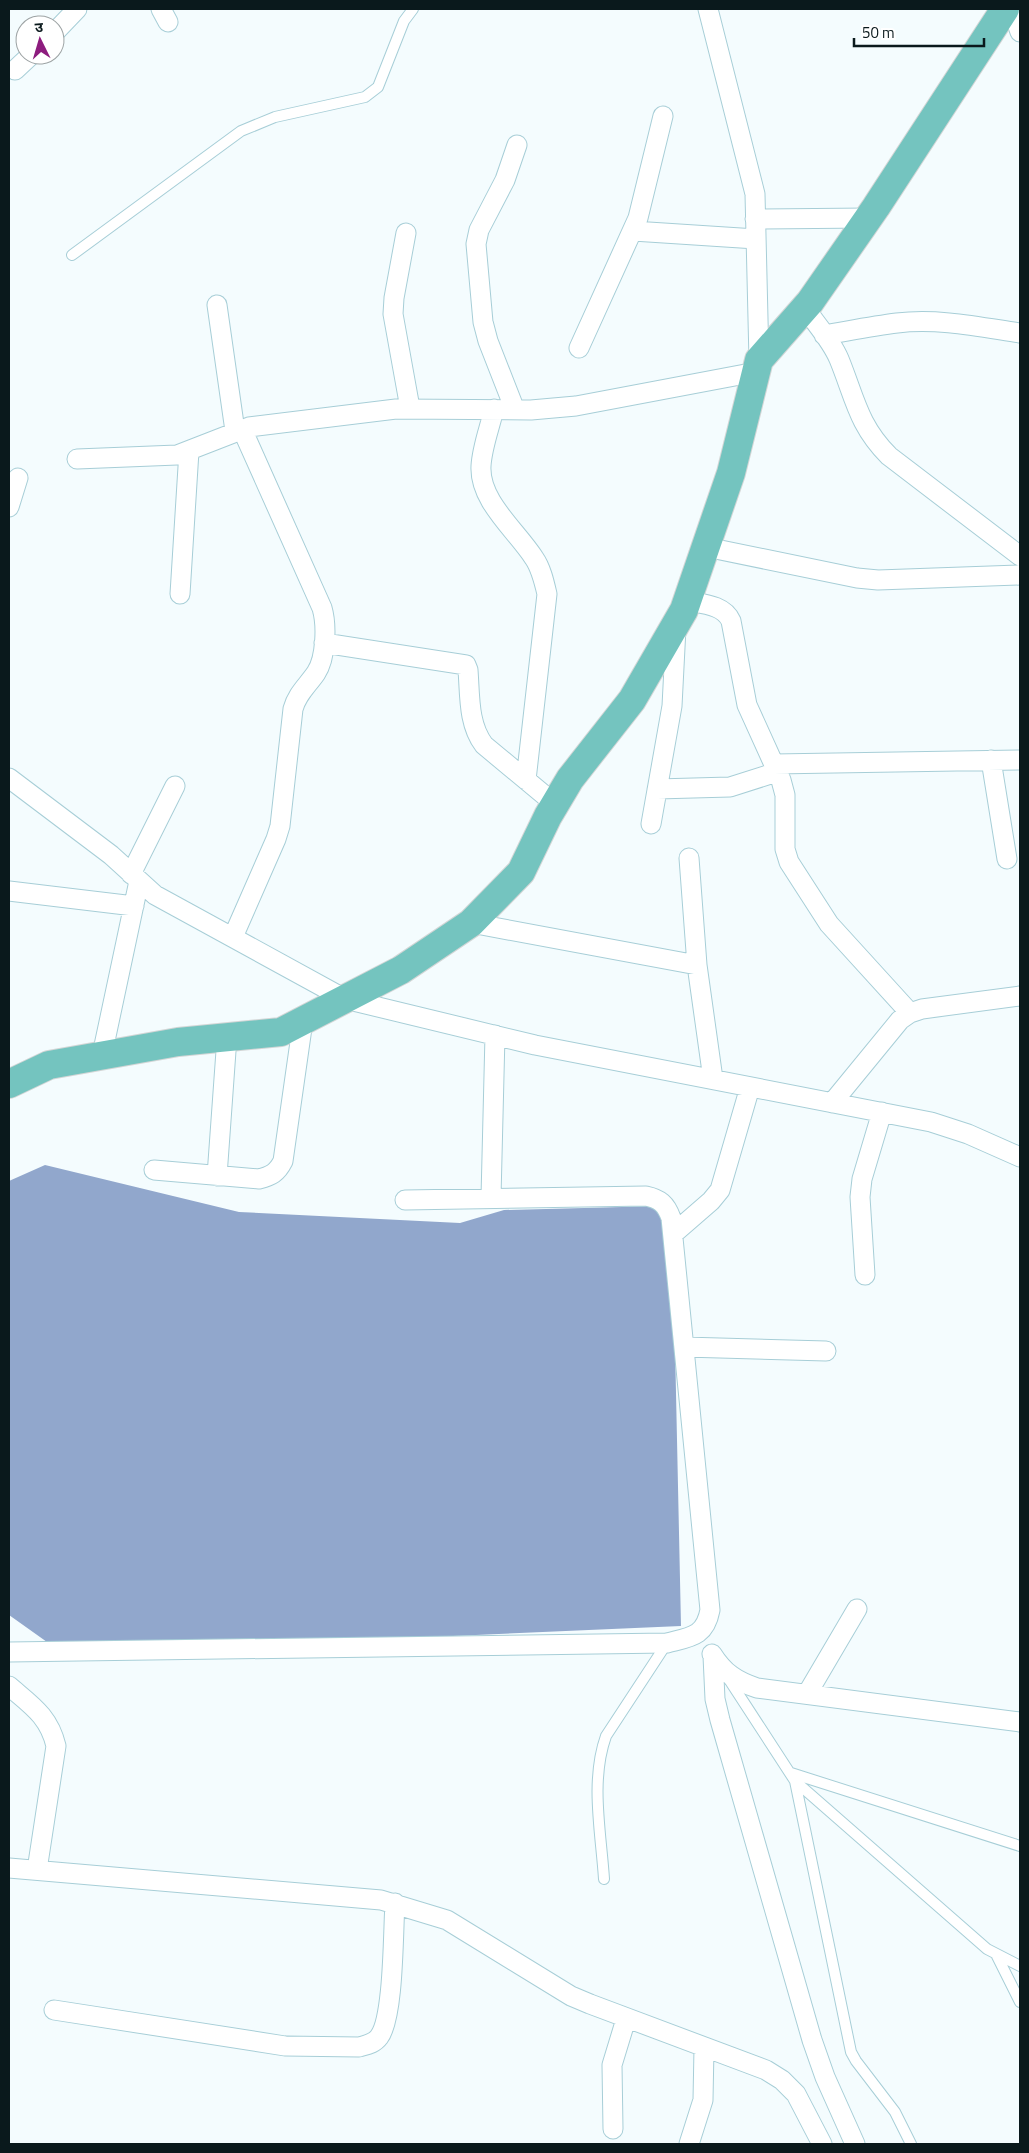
<svg xmlns="http://www.w3.org/2000/svg" width="1029" height="2153" viewBox="0 0 1029 2153" font-family="'Titillium Web','Noto Sans Devanagari',sans-serif">
	<style>
		.water { fill: #91a7cc }
		.lines { fill: none; stroke-linecap: round; stroke-linejoin: round }
		.lane-casing { stroke: #a7ced7; stroke-width: 12 }
		.street-casing { stroke: #a7ced7; stroke-width: 21 }
		.primary-casing { stroke: #d3d6d6; stroke-width: 30 }
		.lane { stroke: #fff; stroke-width: 10 }
		.street { stroke: #fff; stroke-width: 19 }
		.primary { stroke: #74c4bf; stroke-width: 28 }
	</style>
	<rect width="100%" height="100%" fill="#f4fcfe"/>
	<path class="water" d="M45 1165 239 1212 460 1223 504 1210 660 1206 673 1253 681 1626 204 1647 47 1642 9 1615V1181Z"/>
	<g class="lines">
		<g class="lane-casing">
			<path id="lane" d="M72 255 241 131 275 117 365 97 378 87 404 21 413 9
				M728 1678 795 1781 851 2052 856 2061 895 2112 911 2144
				M791 1773 1020 1846
				M795 1781 987 1949 1020 1966
				M604 1879C601 1832 590 1781 606 1736L667 1643
				M997 1956 1020 2002"/>
		</g>
		<g class="street-casing">
			<path id="street" d="M161 9 168 22
				M708 9 755 194 759 360
				M1012 9 1020 32
				M55 32 77 9
				M15 70 31 55
				M755 219 868 218
				M633 231 756 239
				M406 233 394 298 393 314 410 408
				M217 305 235 431
				M805 308C816 324 831 340 839 359 855 398 858 425 889 456L1020 556
				M824 335C848 331 873 326 897 323 938 318 980 327 1020 333
				M579 348 638 218 663 116
				M494 409C490 427 482 447 481 466 479 501 516 530 534 558 541 568 544 581 547 594L526 780
				M515 410 488 341 483 322 476 244 479 230 505 180 517 145
				M77 459 177 455 249 427 396 409 531 410 576 406 756 372
				M9 507 18 478
				M706 547 857 578 878 580 1020 575
				M180 594 189 451
				M688 601C703 604 724 605 731 621L747 705 781 780 785 795V849L789 862 829 924 910 1013
				M324 643 466 665 468 670C470 695 468 724 484 745L555 804
				M991 760 1007 859
				M774 764 1020 760
				M9 778 111 855 155 895 345 999 535 1045 931 1122 968 1134 1020 1157
				M657 789 730 787 777 772
				M651 824 672 706 676 628
				M689 858 697 965 713 1079
				M131 874 175 786
				M9 891 134 906
				M471 923 697 965
				M233 937 276 839 280 826 293 709C297 694 307 686 316 673 326 658 327 625 322 608L242 429
				M102 1055 139 881
				M832 1103 900 1020 910 1013 922 1009 1020 996
				M154 1170 259 1179C271 1176 277 1173 283 1161L303 1021
				M217 1176 227 1037
				M491 1197 495 1035
				M673 1234 711 1201 720 1190 750 1087
				M865 1275 860 1197 862 1179 882 1112
				M684 1347 826 1351
				M9 1652 667 1643C690 1637 705 1637 710 1610L671 1218C666 1204 660 1199 646 1196L405 1200
				M712 1654C724 1673 736 1681 757 1688L1020 1722
				M713 1656 715 1699 720 1720 812 2040 825 2077 855 2144
				M9 1686C31 1705 49 1716 56 1746L37 1870
				M807 1694 857 1609
				M9 1868 381 1900 447 1920 571 1996 590 2004 766 2070 782 2080 796 2094 822 2144
				M54 2010 285 2046 359 2047C366 2045 374 2044 379 2037 394 2018 393 1931 395 1903
				M613 2129 612 2065 626 2019
				M689 2144 703 2100 704 2048"/>
		</g>
		<g class="primary-casing">
			<path id="primary" d="M9 1084 49 1065 178 1042 281 1032 401 970 471 923 521 872 548 816 570 779 632 700 684 610 731 473 759 360 810 302 876 207 1005 9"/>
		</g>
		<use href="#lane" class="lane"/>
		<use href="#street" class="street"/>
		<use href="#primary" class="primary"/>
	</g>
	<rect width="1029" height="2153" fill="none" stroke="#0a191c" stroke-width="20"/>
	<g transform="translate(40 40) rotate(355)"><circle r="24" fill="#ffffff" stroke="#9da3a4"/>
	<path d="M0-4L9 19L0 12L-9 19Z" fill="#8d1c7e"/>
	<text y="-8" font-size="14" font-weight="bold" text-anchor="middle" fill="#0a191c">उ</text>
	</g>
	<path d="M854 38v8h130v-8" fill="none" stroke="#0a191c" stroke-width="2.5"/>
	<text x="862" y="38" font-size="15" fill="#0a191c" stroke="#ffffff" stroke-width="4" paint-order="stroke">50 m</text>
</svg>
